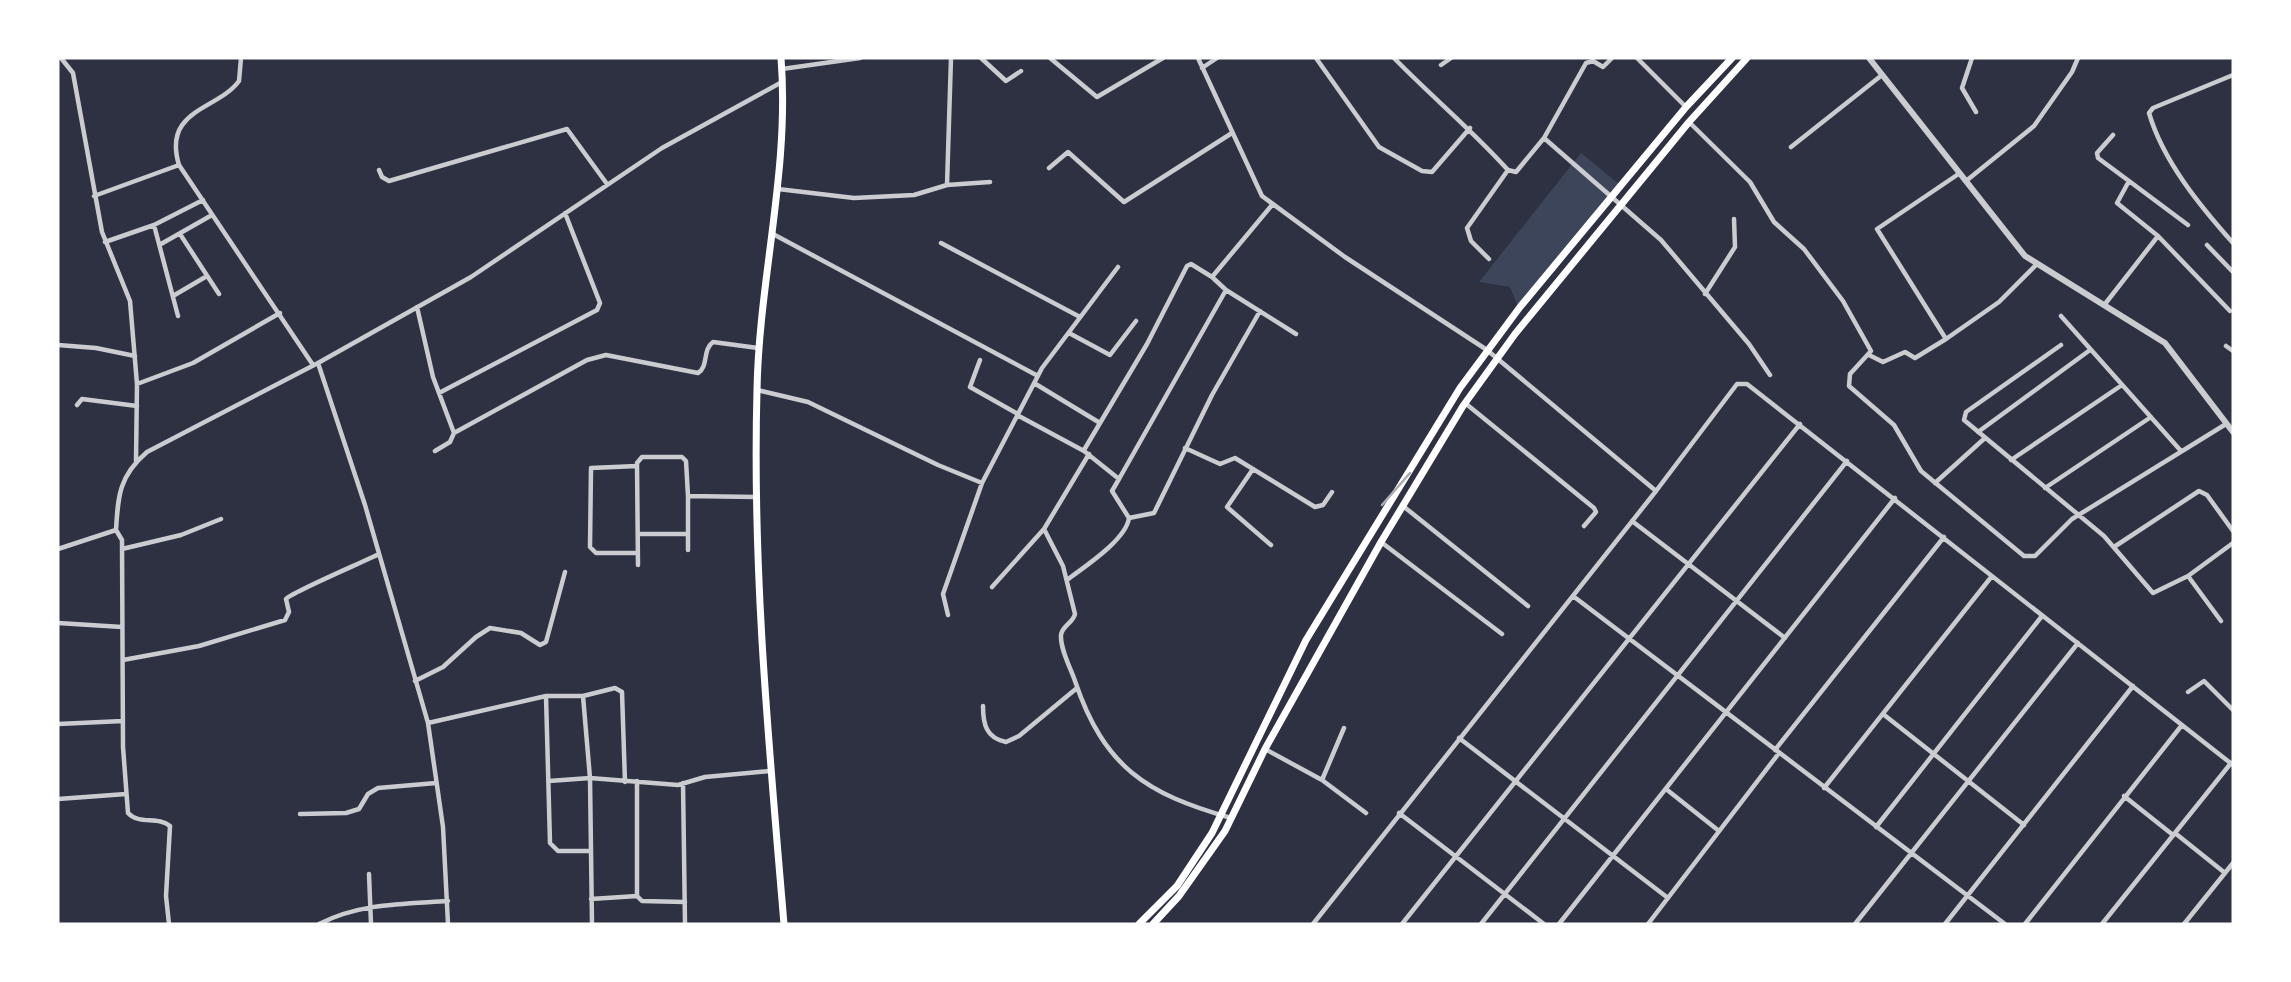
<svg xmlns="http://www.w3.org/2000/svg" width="2291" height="982" viewBox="0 0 2291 982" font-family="Overpass,sans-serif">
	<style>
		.green { fill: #3c4559 }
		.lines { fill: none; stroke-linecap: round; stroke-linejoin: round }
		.minor { stroke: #caccd0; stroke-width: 4.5 }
		.tertiary { stroke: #caccd0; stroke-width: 6 }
		.secondary { stroke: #fff; stroke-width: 7 }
		.rail { stroke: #abadb3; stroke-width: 2.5 }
	</style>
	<rect width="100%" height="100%" fill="#2d3142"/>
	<path class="green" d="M1581 153 1624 188 1520 312 1510 287 1479 282Z"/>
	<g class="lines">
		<path class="minor" d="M61 58 73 73 102 232 130 301 137 384 136 461
			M241 58 239 81C218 110 162 109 179 165L313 365
			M981 58 1006 81 1021 71
			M1050 58 1097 97 1163 58
			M1198 58 1262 196 1345 257 1487 350 1656 491 1737 384H1747L2233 765
			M1316 58 1379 147 1422 171 1432 172 1470 128
			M1394 58C1431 96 1472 130 1508 170L1516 172 1544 138 1586 63 1593 61 1603 67 1612 58
			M1637 58 1686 107
			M1972 58 1962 88 1976 112
			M1441 65 1451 58
			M1202 68 1217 58
			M782 69 860 58
			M2233 75 2153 108 2149 113C2163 161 2200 206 2233 243
			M1689 122 1750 182 1774 222 1804 249 1843 301 1871 351 1850 374 1849 386 1894 425 1921 471 2024 556H2035L2072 519 2226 424
			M1544 138 1661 240 1749 344 1770 375
			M1791 147 1882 75
			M1049 168 1068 152 1124 202 1232 133
			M379 170 382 177 389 181 567 129 607 184
			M1960 173 1877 229 1946 339 1999 302 2036 265
			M1966 181 2034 126 2072 72 2078 58
			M2129 181 2188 225
			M947 185 951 58
			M778 189 854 198 914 195 947 185 990 182
			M94 196 179 165
			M154 225 178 316
			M180 234 219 294
			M773 234 1038 376
			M2158 236 2230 311
			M105 242 154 225 203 200
			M941 243 1080 317
			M161 244 212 215
			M2207 245 2233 272
			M1489 259 1471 241 1467 228 1508 170
			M1226 290 1296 334
			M1705 294 1735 247 1734 219
			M173 296 207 276
			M2105 304 2158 236 2117 203 2129 181 2098 158 2097 153 2113 135
			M417 307 433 377 454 433 450 442 435 451
			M2061 316 2181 451
			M1069 333 1110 355 1136 321
			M58 345 96 348 135 356
			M2061 345 1966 412 1964 420 2104 536 2153 593 2188 576 2233 543
			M2226 346 2233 351
			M1869 355 1883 362 1905 352 1915 358 1946 339
			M980 360 970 387 1018 414
			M318 363 365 505 428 723 443 827 448 924
			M1034 383 1100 423
			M137 384 193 363 280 313
			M757 390 808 402 938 465 982 483 1042 368 1118 267
			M439 393 597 310 600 303 565 213
			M1465 403 1594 508 1596 512 1584 526
			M77 405 82 399 137 406
			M1017 415 1084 451 1119 479 1226 290 1212 277 1272 205
			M1978 432 2090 350
			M454 433 587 360 606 355 698 373C709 366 702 350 713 342L758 348
			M1185 448 1220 464 1235 458 1315 507 1323 505 1332 492
			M1084 450 1147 344 1187 266 1191 264 1212 277
			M2011 460 2122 385
			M637 466 591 468 590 547 596 553H638
			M1253 469 1227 507 1271 545
			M1119 479 1112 491 1129 518 1154 513 1212 395 1260 311
			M1935 483 1985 438
			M2045 488 2151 417
			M1403 506 1528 606
			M1632 521 1785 638
			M1044 529 1089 454
			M116 530 122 540 123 747 128 813C139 825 158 816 170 826L166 896 169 924
			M638 534H688
			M1381 542 1502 634
			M2114 547 2199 491 2207 495 2233 531
			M58 549 116 530C118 496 119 476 147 452L318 363 471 277 662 148 782 82
			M122 549 181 535 221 519
			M688 550V496
			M638 565 637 463 642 457H682L686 461 688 496 756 497
			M2188 576 2221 621
			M1067 580C1084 567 1126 540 1129 518
			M992 587 1044 529 1063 566 1075 614C1073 623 1062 626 1061 635 1060 649 1071 669 1075 681 1104 767 1146 794 1231 818
			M1573 596 2005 924
			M948 615 943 594 982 483
			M58 623 122 627
			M123 660 199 646 285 620 289 612 286 599C290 593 363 562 377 555
			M415 681 443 667 476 637 490 628 521 633 540 645 546 642 565 572
			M2188 692 2204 681 2233 710
			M546 696 550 843 558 851H589
			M583 696 615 688 622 692 625 782
			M983 706C983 724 986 738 1006 742L1019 736 1077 688
			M1883 714 2024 825
			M428 723 546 696H583L590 778 592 924
			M58 724 123 721
			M1459 738 1668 898
			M1265 749 1322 780 1366 813
			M1775 750 1944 537
			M1322 780 1344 728
			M549 781 590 778 678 785 705 777 770 771
			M637 781V896L642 901 685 902
			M683 783 685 924
			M1824 788 1992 576
			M1666 789 1719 831
			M2124 796 2173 835
			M58 799 126 794
			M1399 813 1544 924
			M300 814 346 813 359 809 368 794 378 788 436 783
			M1876 827 2042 616
			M2175 833 2225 873
			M369 874 371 924
			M591 899 637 896
			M319 924C360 903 403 904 448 901
			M1313 924 1656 491
			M1402 924 1800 424
			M1481 924 1847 461
			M1559 924 1895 498
			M1648 924 1779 753
			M1855 924 2078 643
			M1945 924 2133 686
			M2025 924 2182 725
			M2102 924 2231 763
			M2184 924 2233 863"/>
		<path class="tertiary" d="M1869 58 2025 256 2165 343 2233 432"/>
		<path class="secondary" d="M781 58C790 170 759 279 757 390 752 569 769 746 784 924
			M1139 924 1177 886 1212 833 1306 640 1460 388 1520 307 1686 107 1732 58
			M1153 924 1179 896 1225 831 1265 749 1381 542 1463 406 1515 334 1689 122 1747 58"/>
		<path class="rail" d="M1382 505 1410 473"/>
	</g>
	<rect width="2291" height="982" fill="none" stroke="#ffffff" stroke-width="119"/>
</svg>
